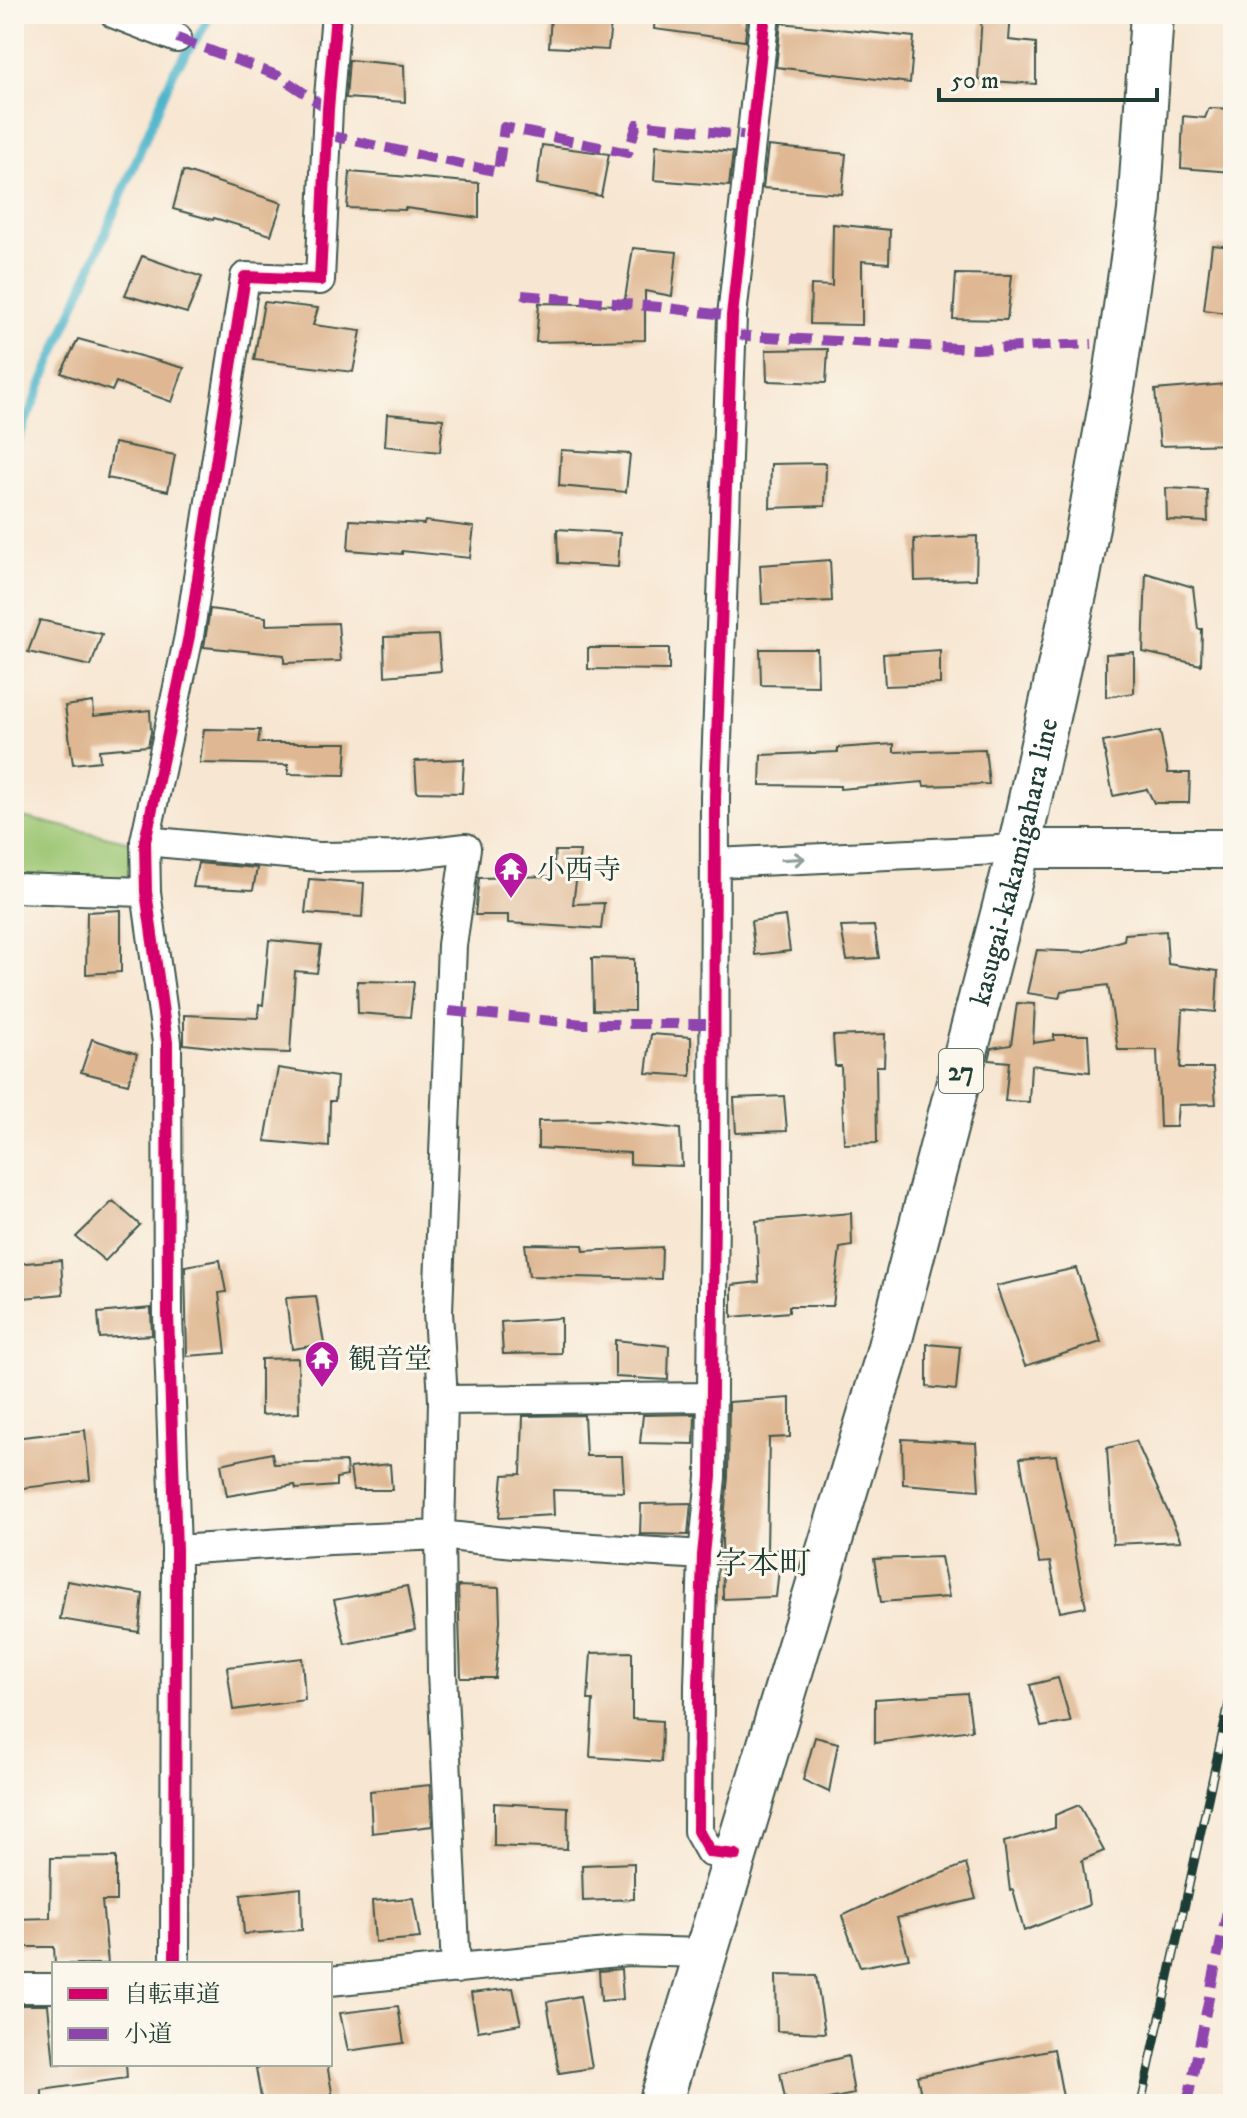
<svg xmlns="http://www.w3.org/2000/svg" width="1247" height="2118" viewBox="0 0 1247 2118" font-family="'IM FELL DW Pica','Noto Serif JP',serif">
	<style>
		.green { fill: #9cc673; stroke: #5e8254; stroke-width: 2 }
		.lines { fill: none; stroke-linecap: round; stroke-linejoin: round }
		.stream { stroke: #4db5cb; stroke-width: 9 }
		.building { fill: #dfb893 }
		.street-casing { stroke: #3f564c; stroke-width: 32 }
		.secondary-casing { stroke: #3f564c; stroke-width: 42 }
		.primary-casing { stroke: #3f564c; stroke-width: 46 }
		.street { stroke: #fff; stroke-width: 28 }
		.secondary { stroke: #fff; stroke-width: 38 }
		.primary { stroke: #fff; stroke-width: 42 }
		.rail-casing { stroke: #1f3d34; stroke-width: 9 }
		.rail { stroke: #fbf7ec; stroke-width: 6; stroke-dasharray: 18; stroke-linecap: butt }
		.quiet { stroke: #8e44ad; stroke-width: 10; stroke-dasharray: 20 10; stroke-linecap: butt }
		.cycleway-casing { stroke: #fbf7ec; stroke-width: 17 }
		.cycleway { stroke: #d6006c; stroke-width: 12 }
		.oneway { stroke: #8f9e9a }
		.labels { text-anchor: middle; stroke-width: 6; stroke-linejoin: round; paint-order: stroke }
		.shield { fill: #fbf7ec; stroke: #61756b; stroke-width: 2 }
		.shield-label { font-size: 26px; font-weight: bold; fill: #1f3d34 }
		.street-label { font-size: 28px; fill: #1f3d34; stroke: #fbf7ec }
		.poi-label { font-size: 28px; fill: #1f3d34; stroke: #fbf7ec; text-anchor: start }
		.quarter-label { font-size: 32px; fill: #1f3d34; stroke: #fbf7ec }
	</style>
	<rect width="100%" height="100%" fill="#fbf7ec"/>
	<filter id="ink" filterUnits="userSpaceOnUse"><feTurbulence type="fractalNoise" baseFrequency=".0125" numOctaves="2"/><feDisplacementMap in="SourceGraphic" scale="16" xChannelSelector="R" yChannelSelector="G"/><feConvolveMatrix kernelMatrix="1 2 1 2 8 2 1 2 1" color-interpolation-filters="sRGB"/></filter>
	<filter id="wash" filterUnits="userSpaceOnUse"><feTurbulence type="fractalNoise" baseFrequency=".006" numOctaves="4" result="noise"/><feDisplacementMap in="SourceGraphic" scale="32" xChannelSelector="R" yChannelSelector="G"/><feGaussianBlur stdDeviation="1.8" result="paint"/><feColorMatrix in="noise" values="0 0 0 0 0 0 0 0 0 0 0 0 0 0 0 0 0 1.4 0 .05"/><feComposite in="paint" operator="in"/></filter>
	<g filter="url(#wash)">
		<rect width="100%" height="100%" fill="#f7e6d1"/>
		<path class="green" d="M14 815 135 843 127 879 14 876Z"/>
		<g class="lines">
			<path class="stream" d="M14 449 174 71 201 32 211 14"/>
		</g>
		<g id="blocks">
			<path class="building" d="M551 14H612L608 50 549 47Z
				M655 14H740L739 19 747 20 745 41 654 29Z
				M982 14H1011L1009 40 1036 43V84L978 80Z
				M781 23 914 37 910 83 776 67Z
				M349 60 404 65 405 102 346 98Z
				M1209 108 1233 109V172L1181 168 1183 116 1205 118Z
				M542 145 609 154 601 196 537 184Z
				M656 145 733 152 729 186 654 180Z
				M768 146 846 154 842 194 763 188Z
				M183 171 282 203 271 235 214 218 213 220 173 209Z
				M350 172 479 183V218L405 208V210L347 208Z
				M833 224 890 230 889 263 862 261V325L810 324 811 285 832 286Z
				M1212 245 1233 247V314L1204 310Z
				M633 248 677 252 672 296 645 291V340L536 342 539 303 624 305Z
				M142 256 202 277 187 313 125 295Z
				M956 274 1012 275 1007 320 953 319Z
				M264 302 318 308 313 325 361 331 353 372 254 360Z
				M78 339 184 368 172 402 116 382 112 391 61 373Z
				M828 349 826 383 767 381 766 350Z
				M1226 384 1233 444 1160 446 1155 390Z
				M387 414 443 419 440 452 385 446Z
				M114 443 175 455 168 491 107 478Z
				M561 450 630 454 626 492 559 486Z
				M826 463 825 506 770 508 771 464Z
				M1166 488 1207 490 1208 522 1167 520Z
				M350 520 424 524 425 521 474 527 470 558 402 551V554L348 550Z
				M557 529 620 533 618 567 558 563Z
				M977 536 976 579 915 581 914 539Z
				M830 560 832 601 762 604 760 565Z
				M1146 573 1193 587 1198 629H1202L1201 665 1143 652Z
				M210 609 266 617V625L338 623 341 661 284 663V655L204 647Z
				M40 620 102 634 91 666 28 652Z
				M438 635 441 671 385 676 384 637Z
				M588 648H669V670L588 669Z
				M760 649H817L818 686 761 685Z
				M940 650V684L885 686 883 654Z
				M1134 652V693L1106 697V654Z
				M93 702 94 716 150 710 151 732 148 746 99 750 100 761 73 764 65 706Z
				M204 729 260 730 258 743H347L345 775 288 774V765L200 763Z
				M1160 731 1168 773H1190L1189 803H1154L1147 789 1113 796 1103 742Z
				M894 744V752L985 749 989 784 924 786 923 782 840 789V786L760 785 761 755 838 752V748Z
				M464 759 462 793 417 792 415 761Z
				M555 851H580L573 904 604 903 601 929 508 923V915H475L479 878 553 876Z
				M198 863 257 868 253 890 193 887Z
				M309 879 364 883 362 917 305 913Z
				M121 910V972L86 974 87 912Z
				M785 916 790 951 755 955 751 921Z
				M874 926 879 958 847 960 841 927Z
				M1166 931 1168 964 1218 971 1216 1012 1183 1009 1180 1068H1213L1216 1104 1178 1105 1176 1127H1160L1157 1050H1118L1108 985 1061 991 1059 998 1027 993 1037 950 1083 952 1124 940 1125 934Z
				M269 940 321 945 317 973 295 971 290 1053 257 1052 184 1044V1015L258 1018 259 1004 263 1005Z
				M592 958 634 959V1011L593 1010Z
				M357 981 414 982 410 1017 358 1013Z
				M1017 1003 1035 1004 1033 1043 1054 1040V1035H1088L1090 1072 1031 1065 1029 1102 1005 1101 1009 1062 989 1060 992 1048 1011 1045Z
				M651 1034 691 1037V1076L646 1073Z
				M885 1034 884 1066H876L877 1143 844 1144 841 1066H835L833 1036Z
				M92 1039 137 1054 128 1084 81 1072Z
				M278 1068 337 1077 335 1101H330L329 1147 265 1141Z
				M784 1096 787 1131 736 1133 734 1098Z
				M605 1120 680 1129 682 1166 630 1164V1153L538 1148V1121Z
				M113 1201 140 1225 105 1261 76 1237Z
				M851 1213 852 1246 840 1248 833 1306H789V1312L732 1317V1285L759 1282 756 1221Z
				M525 1244 583 1245 584 1251 662 1247 661 1279 529 1276Z
				M61 1260 63 1294 14 1299V1264Z
				M220 1260 226 1292 219 1293 226 1353 187 1356 185 1266Z
				M1076 1268 1101 1342 1025 1366 996 1286Z
				M316 1296 324 1344 292 1349 286 1298Z
				M151 1308 152 1335 100 1338 98 1313Z
				M561 1318V1353L503 1354 501 1322Z
				M615 1340 669 1346 668 1380 615 1377Z
				M927 1344 960 1347 956 1390 927 1387Z
				M298 1358 299 1413 261 1415V1359Z
				M790 1398V1437L769 1438 767 1550H781L776 1597 723 1599 722 1539 728 1477 729 1402Z
				M695 1414 694 1444 640 1443 643 1415Z
				M584 1415 586 1456H622L624 1492 553 1490 554 1515 499 1518 503 1475 521 1474 523 1416Z
				M85 1430 90 1480 16 1489 14 1438Z
				M902 1439 976 1443 979 1490 903 1484Z
				M1136 1441 1181 1541 1113 1544 1107 1448Z
				M272 1453 274 1464 346 1462 347 1476 336 1478V1486L296 1489 295 1485 227 1496 221 1464Z
				M1056 1455 1086 1607 1060 1612 1050 1562 1039 1563 1020 1458Z
				M390 1464 392 1490H353L350 1468Z
				M691 1503 688 1535 640 1534 641 1504Z
				M941 1557 949 1597 881 1602 874 1559Z
				M67 1581 143 1594 139 1632 60 1619Z
				M407 1586 415 1630 345 1644 334 1600Z
				M458 1586 499 1588 500 1621 495 1678H461Z
				M632 1652V1719L662 1721 661 1762 590 1757 593 1700H588L591 1653Z
				M302 1658 305 1700 233 1710 227 1667Z
				M1058 1678 1071 1722 1041 1727 1030 1685Z
				M967 1693 972 1730 875 1743V1699Z
				M815 1737 838 1743 829 1792 803 1780Z
				M430 1785 432 1826 372 1833 370 1791Z
				M494 1803 568 1807 567 1849 494 1846Z
				M1079 1805 1104 1851 1082 1860 1089 1905 1024 1931 1013 1890 1010 1891 1004 1842 1055 1828V1815Z
				M116 1857V1901H102L108 1964H55L54 1947H14V1919L50 1918 51 1858Z
				M634 1863V1899L583 1901 582 1865Z
				M966 1864 976 1899 897 1918 909 1958 860 1967 842 1916 898 1890Z
				M301 1888 302 1930 244 1934 241 1895Z
				M413 1898 420 1938 375 1942 372 1901Z
				M621 1969 623 1999 601 2001 599 1971Z
				M776 1975 816 1976 825 2033 777 2031Z
				M513 1988 521 2024 478 2031 471 1993Z
				M580 1996 592 2068 559 2073 547 2002Z
				M14 2005H48L54 2064H126L127 2078 42 2090V2104H14V2079L20 2080 14 2040Z
				M398 2006 404 2043 348 2051 340 2013Z
				M1054 2049 1063 2097 1011 2104H923L917 2076Z
				M848 2056 854 2094 804 2104H786L780 2073Z
				M278 2064H327L333 2098 297 2104H262L256 2068Z"/>
		</g>
	</g>
	<g filter="url(#ink)">
		<use href="#blocks" fill-opacity="0" stroke="#3f564c" stroke-width="2"/>
		<g class="lines">
			<g class="street-casing">
				<path id="street" d="M115 14 177 38
					M145 841 319 857 398 856 466 848 452 945 438 1312 443 1400 440 1535 442 1672 456 1969
					M715 863 1019 849
					M14 888 146 892
					M443 1400 712 1397
					M176 1550 330 1540 440 1535 514 1543 703 1555
					M736 1855 710 1852 698 1831 699 1686 703 1555 711 1477 714 1210 715 797 732 316 765 14
					M175 1964 176 1550 168 1315 167 1042 146 892 145 841 189 636 245 277 320 280 328 109 336 14
					M330 1981 627 1951 706 1953
					M14 1988H54"/>
			</g>
			<g class="secondary-casing">
				<path id="secondary" d="M1019 849H1233"/>
			</g>
			<g class="primary-casing">
				<g id="primary">
					<path id="s1" d="M660 2104 885 1362 1019 849 1079 576 1114 383 1139 211 1152 14"/>
				</g>
			</g>
			<use href="#street" class="street"/>
			<use href="#secondary" class="secondary"/>
			<use href="#primary" class="primary"/>
			<g class="rail-casing">
				<path id="rail" d="M1141 2104 1233 1685"/>
			</g>
			<use href="#rail" class="rail"/>
			<path class="quiet" d="M177 38 279 76 328 109
				M327 135 498 172 504 127 628 153 637 124 751 136
				M522 295 659 307 732 316
				M731 335 976 349 1092 344
				M449 1011 584 1024H715
				M1187 2104 1233 1882"/>
			<g class="cycleway-casing">
				<path id="cycleway" d="M736 1855 710 1852 698 1831 699 1686 703 1555 711 1477 714 1210 715 797 732 316 765 14
					M175 1964 176 1550 168 1315 167 1042 146 892 145 841 189 636 245 277 320 280 328 109 336 14"/>
			</g>
			<use href="#cycleway" class="cycleway"/>
		</g>
		<defs><path id="oneway-shaft" d="M-6 0H5M1.5-3L5.5 0L1.5 3" fill="none" stroke-width="1.6" stroke-linecap="round" stroke-linejoin="round" transform="scale(2)"/></defs>
		<use class="oneway" href="#oneway-shaft" transform="translate(793 859) rotate(-3)"/>
	</g>
	<defs>
		<g id="temple-pin" transform="scale(1.8)"><path d="M0 17L-7.5 6A9.5 9.5 0 1 1 7.5 6Z" fill="#b5179e" stroke="#fbf7ec"/><path d="M0-6L5-2H3V0L6.5 2.5H4V6H1.5V3h-3V6H-4V2.5H-6.5L-3 0V-2H-5Z" fill="#fff"/></g>
	</defs>
	<g fill-rule="evenodd">
		<use href="#temple-pin" x="511" y="869"/>
		<use href="#temple-pin" x="322" y="1358"/>
	</g>
	<g class="labels">
		<rect class="shield" x="939" y="1049" width="44" height="44" rx="6"/>
		<g class="shield-label">
			<text x="961" y="1080">27</text>
		</g>
		<g class="street-label">
			<text dy="10" stroke="none"><textPath href="#s1" startOffset="1292">kasugai-kakamigahara line</textPath></text>
		</g>
		<g class="poi-label">
			<text x="537" y="879">小西寺</text>
			<text x="348" y="1368">観音堂</text>
		</g>
		<g class="quarter-label">
			<text x="763" y="1574">字本町</text>
		</g>
	</g>
	<rect width="1247" height="2118" fill="none" stroke="#fbf7ec" stroke-width="48"/>
	<rect x="52" y="1962" width="280" height="104" fill="#fbf7ec" stroke="#a3ada2" stroke-width="2"/>
	<rect x="68" y="1988" width="40" height="12" fill="#d6006c" stroke="#a3ada2" stroke-width="2"/>
	<text x="124" y="2002" font-size="24" fill="#1f3d34">自転車道</text>
	<rect x="68" y="2028" width="40" height="12" fill="#8e44ad" stroke="#a3ada2" stroke-width="2"/>
	<text x="124" y="2042" font-size="24" fill="#1f3d34">小道</text>
	<path d="M939 88v12h218v-12" fill="none" stroke="#1f3d34" stroke-width="4"/>
	<text x="951" y="88" font-size="24" fill="#1f3d34" stroke="#fbf7ec" stroke-width="6" paint-order="stroke">50 m</text>
</svg>
